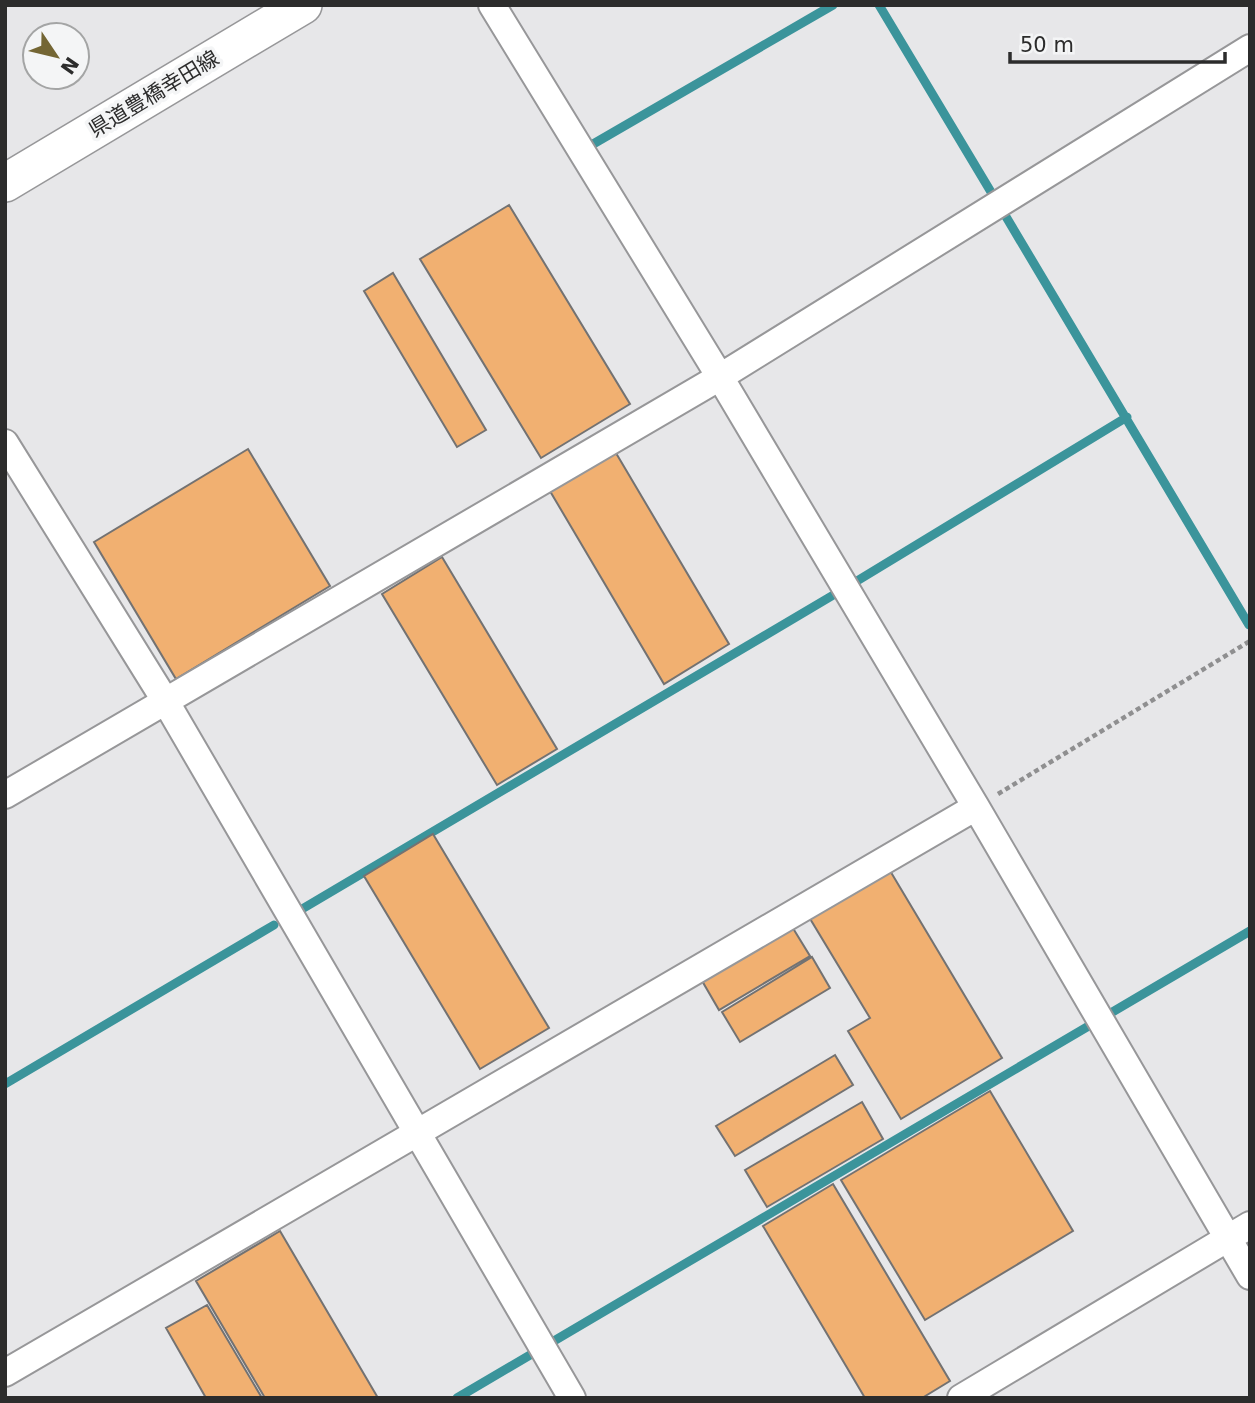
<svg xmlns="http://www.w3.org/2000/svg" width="1255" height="1403" viewBox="0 0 1255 1403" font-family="'DejaVu Sans','Noto Sans JP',sans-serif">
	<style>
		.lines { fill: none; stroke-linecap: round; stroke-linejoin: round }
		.stream { stroke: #3b949b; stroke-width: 9 }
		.building { fill: #f1b071; stroke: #737272; stroke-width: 2 }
		.minor-casing { stroke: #979799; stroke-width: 30 }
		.secondary-casing { stroke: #979799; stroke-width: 40 }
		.path { stroke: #8f8f90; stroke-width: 4.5; stroke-dasharray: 5 3.5; stroke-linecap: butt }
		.minor { stroke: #fff; stroke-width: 26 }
		.secondary { stroke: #fff; stroke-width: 37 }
		.labels { text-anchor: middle; stroke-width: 7; stroke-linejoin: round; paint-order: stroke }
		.street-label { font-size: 21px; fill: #2c2c2c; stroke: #f4f5f6 }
	</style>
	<rect width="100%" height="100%" fill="#e7e7e9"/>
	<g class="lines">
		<path class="stream" d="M879 5 991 192
			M588 147 833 5
			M1005 215 1249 625
			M852 584 1127 417
			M297 912 835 594
			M5 1084 274 925
			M457 1398 1250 931"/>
	</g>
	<path class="building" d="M509 205 630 404 541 458 420 259Z
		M393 273 486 430 457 447 364 291Z
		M613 448 729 644 664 684 547 486Z
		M248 449 330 586 176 679 94 542Z
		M442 557 557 749 497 785 382 594Z
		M433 834 549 1028 480 1069 364 876Z
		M886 864 1002 1058 901 1119 848 1031 870 1018 806 912Z
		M791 925 810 956 719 1010 701 979Z
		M812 957 830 988 740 1042 722 1012Z
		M835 1055 853 1085 735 1156 716 1126Z
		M990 1091 1073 1231 925 1320 841 1180Z
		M862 1102 883 1139 767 1207 745 1170Z
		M833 1184 950 1381 922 1398H865L763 1226Z
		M280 1231 378 1398H265L196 1281Z
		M207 1305 262 1398H206L166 1328Z"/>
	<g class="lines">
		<g class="minor-casing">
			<path id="minor" d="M492 5 720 377 976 807 1250 1276
				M5 443 166 702 572 1398
				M5 795 720 377 1250 48
				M5 1373 976 807
				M961 1398 1250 1225"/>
		</g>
		<g class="secondary-casing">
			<path id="secondary" d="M5 183 303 5"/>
		</g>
		<path class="path" d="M998 794 1250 641"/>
		<use href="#minor" class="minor"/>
		<use href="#secondary" class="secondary"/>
	</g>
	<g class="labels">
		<g class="street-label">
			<text transform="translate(154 94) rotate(-31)" y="7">県道豊橋幸田線</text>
		</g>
	</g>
	<rect width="1255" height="1403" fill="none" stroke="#2c2c2c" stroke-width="14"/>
	<g transform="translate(56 56) rotate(125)"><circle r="33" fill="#f4f5f6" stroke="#a4a5a5" stroke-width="2"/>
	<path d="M0-5L12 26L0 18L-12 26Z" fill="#746634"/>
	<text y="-10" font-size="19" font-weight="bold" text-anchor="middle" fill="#2c2c2c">N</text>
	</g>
	<path d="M1010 52v10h215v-10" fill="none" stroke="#2c2c2c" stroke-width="3.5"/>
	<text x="1020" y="52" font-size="21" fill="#2c2c2c" stroke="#f4f5f6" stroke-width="5" paint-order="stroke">50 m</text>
</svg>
